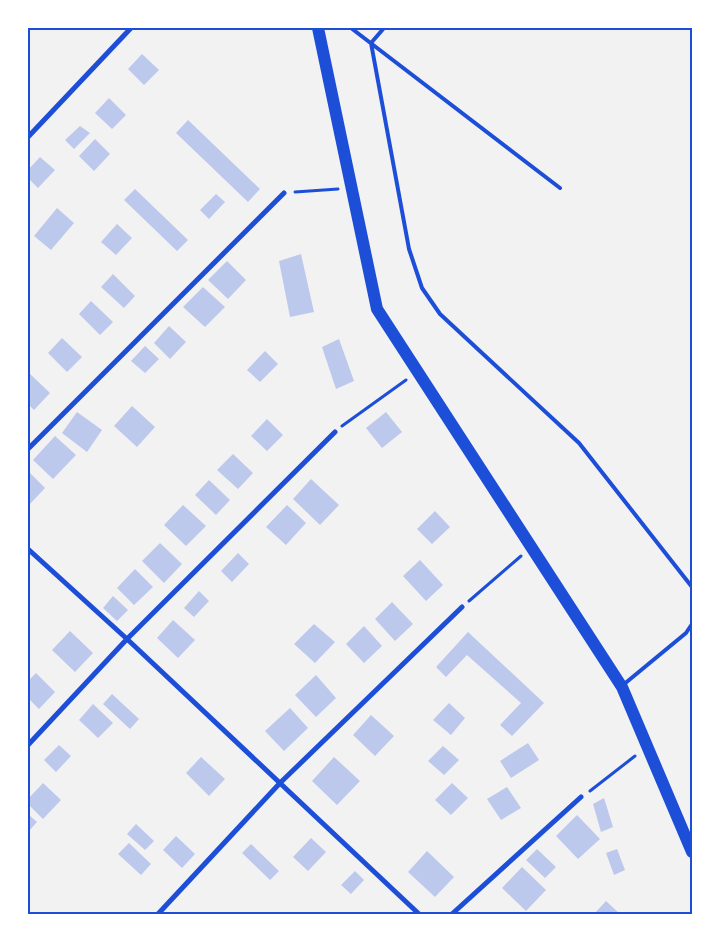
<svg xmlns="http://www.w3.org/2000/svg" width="720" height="942" viewBox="0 0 720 942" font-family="'DM Sans',sans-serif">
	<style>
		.building { fill: #bdc9ec }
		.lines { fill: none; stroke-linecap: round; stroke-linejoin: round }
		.path { stroke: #1d4ed8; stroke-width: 3 }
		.service { stroke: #1d4ed8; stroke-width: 4 }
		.minor { stroke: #1d4ed8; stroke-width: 5 }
		.primary { stroke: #1d4ed8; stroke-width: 12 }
		.neatline { fill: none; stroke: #1d4ed8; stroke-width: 2 }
	</style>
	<rect width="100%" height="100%" fill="#f2f2f2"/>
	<path class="building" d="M142 54 159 70 144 85 128 69Z
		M109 98 126 115 112 129 95 113Z
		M188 120 260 189 248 202 176 133Z
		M80 126 90 133 74 149 65 140Z
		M95 139 110 154 94 171 79 156Z
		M40 157 55 170 38 188 28 178V170Z
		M135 189 188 240 177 251 124 200Z
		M216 194 225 202 209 219 200 210Z
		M57 208 74 223 51 250 34 236Z
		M117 224 132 238 116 255 101 242Z
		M301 254 314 312 290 317 279 261Z
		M227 261 246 280 228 299 208 280Z
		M113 274 135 296 124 308 101 287Z
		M203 287 225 307 205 327 183 307Z
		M91 301 113 322 100 335 79 314Z
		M169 326 186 342 170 359 154 343Z
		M62 338 82 357 67 372 48 353Z
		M339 339 354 381 336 389 322 347Z
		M145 346 159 359 145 373 131 361Z
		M265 351 278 364 260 382 247 370Z
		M28 372 50 393 34 410 28 404Z
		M132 406 155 427 137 447 114 426Z
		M77 412 102 430 87 452 62 433Z
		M386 412 402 432 382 448 366 428Z
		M267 419 283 435 267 451 251 436Z
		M55 436 76 455 53 479 33 460Z
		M233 454 253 473 238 489 217 470Z
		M28 471 45 488 30 504 28 502Z
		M311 479 339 505 320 525 293 499Z
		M209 480 230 500 216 515 195 495Z
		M183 505 206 526 186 546 164 525Z
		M287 505 306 523 286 545 266 527Z
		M435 511 450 527 432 544 417 529Z
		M160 543 182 564 164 583 142 561Z
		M238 553 249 564 232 582 221 571Z
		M420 560 443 585 426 601 403 576Z
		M135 569 153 587 134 605 117 588Z
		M199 591 209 601 194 617 184 608Z
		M113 596 128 610 117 621 103 608Z
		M392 602 413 624 395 641 375 619Z
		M173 620 195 640 178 658 157 638Z
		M314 624 335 642 315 663 294 644Z
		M364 626 382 646 364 663 346 644Z
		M70 631 93 653 75 672 52 650Z
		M468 632 544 703 512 736 500 725 521 703 467 655 446 677 436 667Z
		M36 673 55 692 39 709 28 698V681Z
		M316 675 336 698 316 717 295 695Z
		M112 694 139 719 130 729 103 704Z
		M449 703 465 718 451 735 433 720Z
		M93 704 113 723 98 738 79 720Z
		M290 708 308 728 284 751 265 731Z
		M371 715 394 736 375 756 353 735Z
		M528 743 539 760 511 778 500 761Z
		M59 745 71 756 56 772 44 760Z
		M443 746 459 760 444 775 428 761Z
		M201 757 225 779 209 796 186 773Z
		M334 757 360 781 337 805 312 781Z
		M43 783 61 800 43 819 28 804V799Z
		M452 783 468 798 451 815 435 800Z
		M507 787 521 808 501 820 487 799Z
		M604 798 613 827 601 832 593 804Z
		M28 814 37 822 28 832Z
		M577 815 600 839 578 859 556 836Z
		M136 824 154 841 145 850 127 834Z
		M176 836 195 854 182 868 163 850Z
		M311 838 326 852 308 871 293 857Z
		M129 843 151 864 141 875 118 854Z
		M251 844 279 871 270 880 242 853Z
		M537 849 556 867 545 878 526 860Z
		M617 849 625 870 614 875 606 853Z
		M427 851 454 877 435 897 408 872Z
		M522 867 546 890 526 911 502 888Z
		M355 871 364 880 351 894 341 885Z
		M606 901 620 914H594Z"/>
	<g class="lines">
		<path class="path" d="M295 192 338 189
			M342 426 406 380
			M469 601 521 556
			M590 791 635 756"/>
		<path class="service" d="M351 28 560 188
			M384 28 371 43 409 249 422 288 440 314 579 443 692 587
			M623 685 686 633 692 624"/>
		<path class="minor" d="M28 137 131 28
			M28 449 284 193
			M28 549 127 639 419 914
			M28 745 127 639 335 432
			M158 914 280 783 462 607
			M452 914 581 797"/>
		<path class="primary" d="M318 28 377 309 622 687 692 852"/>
	</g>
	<rect width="720" height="942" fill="none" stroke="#ffffff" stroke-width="58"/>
	<rect x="29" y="29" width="662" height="884" class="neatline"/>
</svg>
